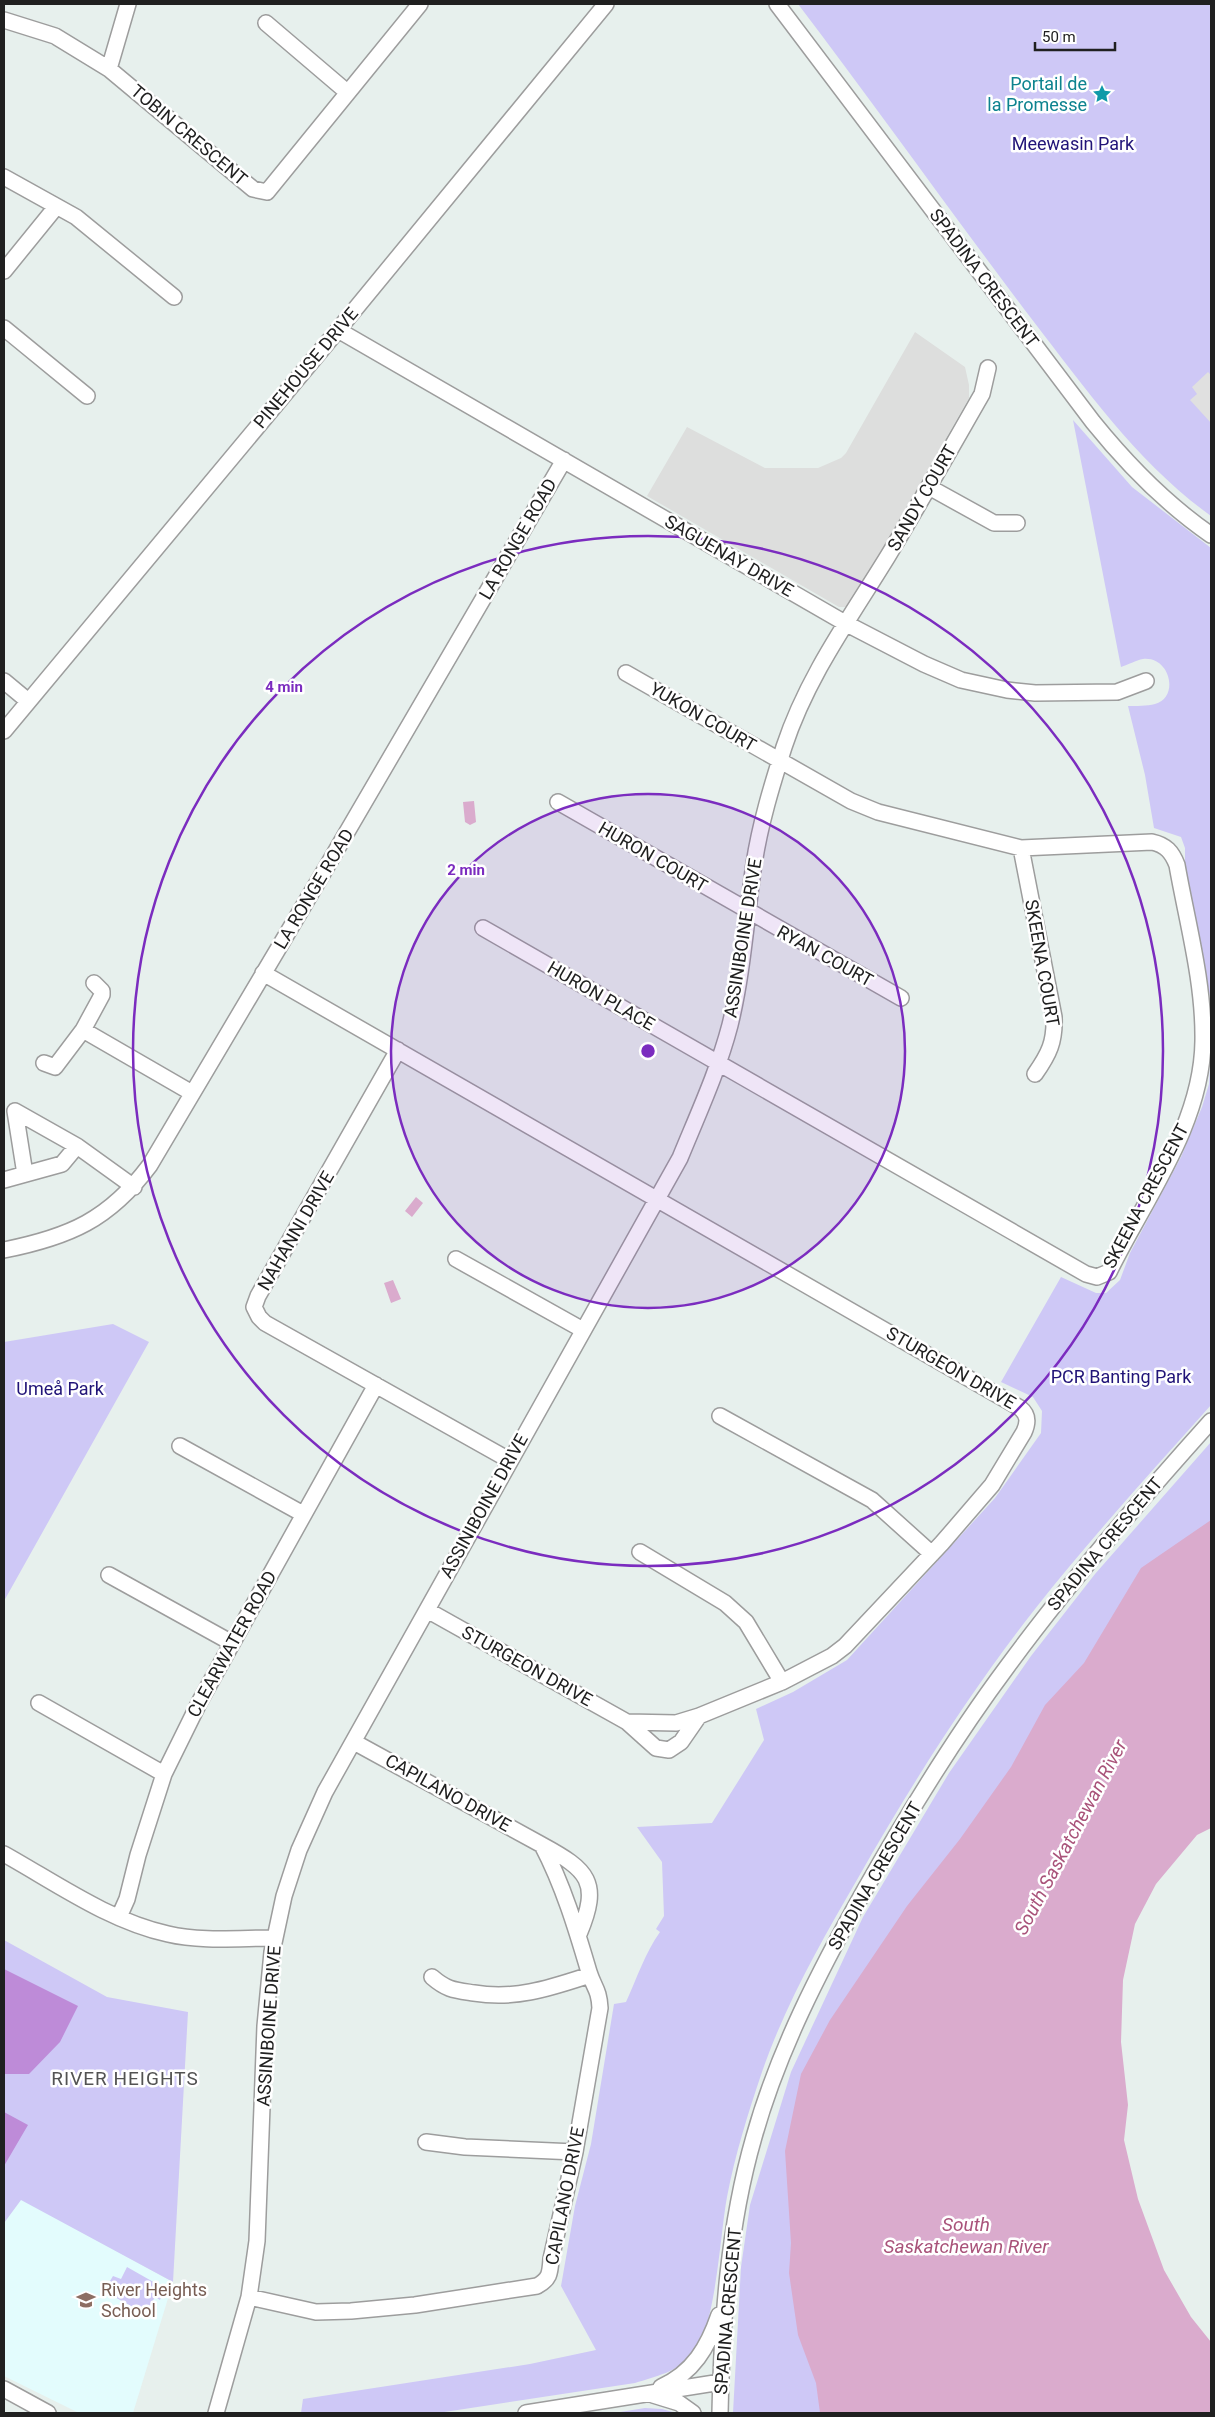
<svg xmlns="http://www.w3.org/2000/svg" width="1215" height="2417" viewBox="0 0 1215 2417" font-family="Roboto,sans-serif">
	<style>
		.residential { fill: #dddedd }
		.education { fill: #e3fcfd }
		.park { fill: #cec8f6 }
		.pitch { fill: #be8bd8 }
		.parking { fill: #e0e0e0 }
		.water { fill: #daabcd }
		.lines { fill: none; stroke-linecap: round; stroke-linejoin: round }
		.minor-casing { stroke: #9d9d9d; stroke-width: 18 }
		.minor { stroke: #fff; stroke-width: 15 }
		.ring { fill: none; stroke: #7b2cbf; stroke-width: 2.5 }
		.labels { text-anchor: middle; stroke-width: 5; stroke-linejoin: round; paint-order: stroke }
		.culture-label { font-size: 18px; fill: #0d838f; stroke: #fff; text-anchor: end }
		.street-label { font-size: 18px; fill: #202020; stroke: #fff }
		.park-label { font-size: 18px; fill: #211478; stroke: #fff }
		.education-label { font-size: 18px; fill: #785e54; stroke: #fff; text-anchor: start }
		.water-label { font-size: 19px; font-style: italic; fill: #a9537a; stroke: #fff }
		.neighbourhood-label { font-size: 19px; letter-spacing: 1px; fill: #535353; stroke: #fff }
		.centre { fill: #7b2cbf; stroke: #fff; stroke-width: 2.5 }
		.ring-label { font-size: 15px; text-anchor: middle; font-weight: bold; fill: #7b2cbf; stroke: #fff; stroke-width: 5; stroke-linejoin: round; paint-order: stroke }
	</style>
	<rect width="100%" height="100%" fill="#e7f0ed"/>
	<path class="residential" d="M915 332 965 367 969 385V398L866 579 847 607H839L647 496 687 427 765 468H818L841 458 846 453Z"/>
	<path class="education" d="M21 2199 173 2282 133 2413H79L4 2376V2223Z"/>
	<path class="park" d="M798 4H1211V516C1139 464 1088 392 1034 322 954 217 878 109 798 4Z
		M1073 420 1132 487 1211 548V1002L1185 865V848L1181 837 1154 828 1145 775 1128 706C1136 706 1147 706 1155 704 1180 697 1170 656 1143 659 1136 660 1128 665 1121 667Z
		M1211 1052V1405C1151 1472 1091 1538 1035 1609 969 1693 911 1785 858 1878 822 1940 785 2005 762 2072 748 2113 735 2155 727 2197 720 2234 716 2330 692 2356 678 2371 655 2377 635 2383L438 2413H301L303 2399 530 2364 596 2350 561 2286 575 2206 591 2144 614 2004 626 2002C637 1978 645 1953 660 1932L656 1929 664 1916 662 1862 637 1827 712 1823 764 1740 756 1709 793 1692 847 1660 995 1498 1041 1433 1042 1411 1033 1397 1001 1382 1061 1277 1096 1293H1106L1120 1280 1130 1253 1181 1157 1202 1107 1209 1084Z
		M113 1324 149 1342 4 1601V1342Z
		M1211 1442V1520L832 2413H733L741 2267 750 2205 791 2072 863 1917 949 1773 1031 1656 1095 1574Z
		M4 1940 107 1997 188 2012 173 2282 21 2200 4 2223Z
		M127 2267 164 2288 160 2300 155 2297 145 2314 104 2291 113 2276 121 2279Z
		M645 2408 662 2409 676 2413H614Z"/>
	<path class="pitch" d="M4 1969 78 2006 60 2042 29 2074H4Z
		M4 2112 28 2125 4 2166Z"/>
	<path class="parking" d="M1208 372 1211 375V423L1190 400 1197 394 1192 387Z"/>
	<path class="water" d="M474 801 476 822 470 825 465 822 463 802Z
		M416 1197 423 1203 412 1217 405 1211Z
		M393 1280 401 1299 391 1303 384 1283Z
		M1211 1520V1828L1197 1835 1156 1884 1135 1924 1123 1980 1121 2042 1128 2105 1124 2140 1138 2199 1164 2270 1191 2317 1211 2342V2413H820L816 2383 798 2335 789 2273 791 2243 785 2151 801 2074 830 2020 907 1906 960 1839 1011 1767 1045 1705 1084 1663 1141 1568Z"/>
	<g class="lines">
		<g class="minor-casing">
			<path id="minor" d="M777 4 1093 422C1127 464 1166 504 1211 535
				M4 20 55 36 109 69 253 189 267 192 420 4
				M266 23 347 92
				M109 69 128 4
				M4 177 76 217 174 297
				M4 271 56 207
				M4 328 87 396
				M338 330 845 623 924 664 961 680 1007 690 1035 693 1117 692 1146 681
				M929 487 994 523H1017
				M4 681 28 701
				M4 731 338 330 606 4
				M558 802 901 998
				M1021 848 1054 1017C1055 1042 1049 1054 1035 1074
				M483 928 1086 1274 1097 1277 1109 1272C1144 1200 1202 1125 1203 1041 1204 982 1187 922 1177 865 1172 852 1166 845 1152 842L1021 848 878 812 851 801 626 673
				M263 973 1020 1408C1029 1415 1028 1423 1024 1432L992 1485 942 1543 845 1646 832 1656 782 1682 699 1716 676 1723 627 1722 427 1610
				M83 1030 192 1093
				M398 1050 258 1296 254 1307 259 1317 265 1323 509 1460
				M44 1063 55 1067 83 1030 102 995V991L94 983
				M77 1146 134 1187
				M4 1180 62 1164 77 1146 15 1111 25 1174
				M4 1250C69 1237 109 1220 150 1165L326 868 564 460
				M456 1259 583 1330
				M720 1416 872 1500 932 1554
				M180 1446 303 1514
				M640 1552 725 1603 746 1622 782 1682
				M109 1575 232 1643
				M39 1703 164 1774
				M627 1722 656 1748 669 1750 681 1742 699 1716
				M542 1845C588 1870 601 1882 579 1934
				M4 1854C56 1883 109 1921 168 1934 201 1942 240 1938 275 1938
				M119 1917 127 1899 138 1855 164 1774 200 1701 376 1385
				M432 1977C447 1990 454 1990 474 1993 516 2000 550 1988 590 1975
				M426 2142 465 2147 575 2152
				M249 2297 316 2312 351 2311 415 2305 537 2286C550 2279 550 2273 551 2259L575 2152 600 2008C599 1989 594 1988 589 1972 576 1928 563 1885 542 1845L354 1742
				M661 2387C693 2373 708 2347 719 2315
				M4 2389 48 2413
				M653 2395 679 2403 693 2413
				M216 2413 249 2297 257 2241 265 2026 272 1952 284 1896 299 1850 325 1792 680 1158C698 1114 718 1071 730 1025 743 972 746 918 754 864 760 824 772 785 784 747 807 677 850 618 888 556 920 503 951 448 982 394L988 368
				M526 2413 721 2382
				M720 2413C722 2320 728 2227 754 2137 778 2051 820 1970 863 1893 907 1815 954 1738 1007 1667 1070 1581 1140 1500 1211 1421"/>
		</g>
		<use href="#minor" class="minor"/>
	</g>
	<circle cx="648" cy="1051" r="257" fill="#7b2cbf" fill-opacity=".12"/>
	<g class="ring">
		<circle cx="648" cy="1051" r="257"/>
		<circle cx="648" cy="1051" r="515"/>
	</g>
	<defs>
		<g id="sight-bare" transform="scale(1.5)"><path d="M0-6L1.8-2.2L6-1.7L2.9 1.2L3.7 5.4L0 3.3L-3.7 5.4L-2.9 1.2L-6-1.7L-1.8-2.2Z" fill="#0f9aa8" stroke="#fff" stroke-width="2.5" paint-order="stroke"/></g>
		<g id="school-bare" transform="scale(1.5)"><path d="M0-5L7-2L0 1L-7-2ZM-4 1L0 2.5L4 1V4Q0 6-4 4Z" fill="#8d6e63" stroke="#fff" stroke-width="2.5" paint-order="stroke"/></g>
	</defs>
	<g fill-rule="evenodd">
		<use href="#sight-bare" x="1102" y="94"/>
		<use href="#school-bare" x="86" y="2300"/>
	</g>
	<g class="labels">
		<g class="culture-label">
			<text x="1087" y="90">Portail de<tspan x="1087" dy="21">la Promesse</tspan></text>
		</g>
		<g class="street-label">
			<text transform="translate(189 135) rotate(40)" y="6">TOBIN CRESCENT</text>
			<text transform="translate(984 278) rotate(53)" y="6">SPADINA CRESCENT</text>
			<text transform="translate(306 368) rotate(-50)" y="6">PINEHOUSE DRIVE</text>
			<text transform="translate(922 498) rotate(-60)" y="6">SANDY COURT</text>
			<text transform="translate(518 539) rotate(-60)" y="6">LA RONGE ROAD</text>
			<text transform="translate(729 556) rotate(30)" y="6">SAGUENAY DRIVE</text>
			<text transform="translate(703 717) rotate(30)" y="6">YUKON COURT</text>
			<text transform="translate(653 857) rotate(30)" y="6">HURON COURT</text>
			<text transform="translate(314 889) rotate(-59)" y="6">LA RONGE ROAD</text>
			<text transform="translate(743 938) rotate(-81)" y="6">ASSINIBOINE DRIVE</text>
			<text transform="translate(825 956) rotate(29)" y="6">RYAN COURT</text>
			<text transform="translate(1042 963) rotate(80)" y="6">SKEENA COURT</text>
			<text transform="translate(601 996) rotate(30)" y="6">HURON PLACE</text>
			<text transform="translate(1146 1196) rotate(-62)" y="6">SKEENA CRESCENT</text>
			<text transform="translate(296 1231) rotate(-60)" y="6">NAHANNI DRIVE</text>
			<text transform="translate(951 1368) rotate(30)" y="6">STURGEON DRIVE</text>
			<text transform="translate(484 1506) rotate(-61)" y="6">ASSINIBOINE DRIVE</text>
			<text transform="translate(1105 1544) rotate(-50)" y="6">SPADINA CRESCENT</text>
			<text transform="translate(232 1644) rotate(-61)" y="6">CLEARWATER ROAD</text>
			<text transform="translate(527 1666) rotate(29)" y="6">STURGEON DRIVE</text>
			<text transform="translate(448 1793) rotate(29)" y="6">CAPILANO DRIVE</text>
			<text transform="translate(875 1876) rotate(-60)" y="6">SPADINA CRESCENT</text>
			<text transform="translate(269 2026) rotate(-86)" y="6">ASSINIBOINE DRIVE</text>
			<text transform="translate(565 2196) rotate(-79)" y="6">CAPILANO DRIVE</text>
			<text transform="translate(728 2311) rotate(-85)" y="6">SPADINA CRESCENT</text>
		</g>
		<g class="park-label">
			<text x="1073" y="150">Meewasin Park</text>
			<text x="1121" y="1383">PCR Banting Park</text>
			<text x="60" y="1395">Umeå Park</text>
		</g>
		<g class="education-label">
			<text x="101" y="2296">River Heights<tspan x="101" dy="21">School</tspan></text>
		</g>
		<g class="water-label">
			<text transform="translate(1070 1837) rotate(-62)" y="7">South Saskatchewan River</text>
			<text x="966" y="2231">South<tspan x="966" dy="22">Saskatchewan River</tspan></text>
		</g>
		<g class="neighbourhood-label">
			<text x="125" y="2085">RIVER HEIGHTS</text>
		</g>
	</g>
	<circle cx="648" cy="1051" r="8" class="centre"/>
	<g class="ring-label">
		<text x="284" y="692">4 min</text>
		<text x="466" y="875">2 min</text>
	</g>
	<rect width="1215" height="2417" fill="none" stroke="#202020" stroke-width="10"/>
	<path d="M1035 42v8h80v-8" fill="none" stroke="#202020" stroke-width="2.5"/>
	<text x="1042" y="42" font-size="15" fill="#202020" stroke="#ffffff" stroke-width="4" paint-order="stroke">50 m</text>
</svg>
